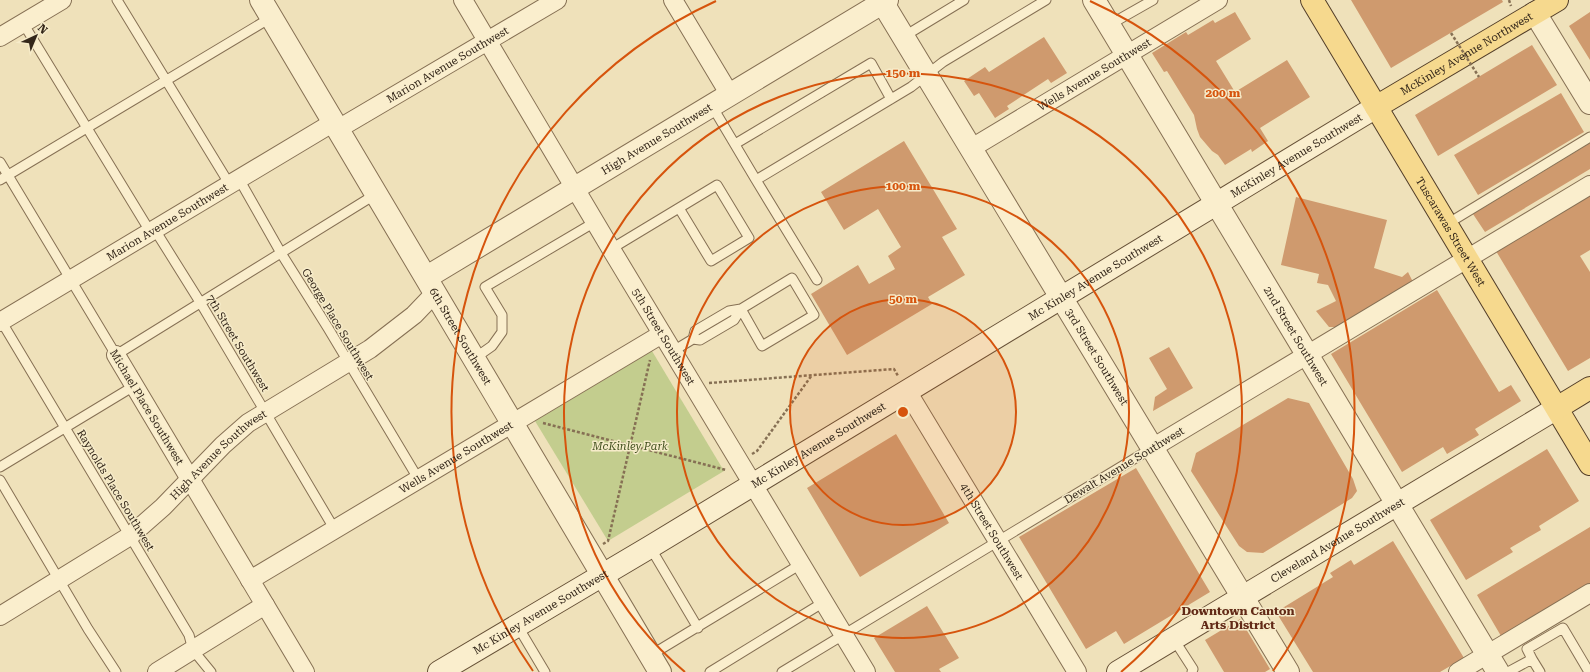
<svg xmlns="http://www.w3.org/2000/svg" width="1590" height="672" viewBox="0 0 1590 672" font-family="'Roboto Serif',serif">
	<style>
		.green { fill: #c3cd8e }
		.building { fill: #cf9a6e }
		.lines { fill: none; stroke-linecap: round; stroke-linejoin: round }
		.service-casing { stroke: #867054; stroke-width: 11 }
		.minor-casing { stroke: #867054; stroke-width: 20 }
		.tertiary-casing { stroke: #867054; stroke-width: 24 }
		.secondary-casing { stroke: #675137; stroke-width: 24 }
		.primary-casing { stroke: #533e29; stroke-width: 24 }
		.path { stroke: #867054; stroke-width: 2.5; stroke-dasharray: 3 2; stroke-linecap: butt }
		.service { stroke: #faeecd; stroke-width: 9 }
		.minor { stroke: #faeecd; stroke-width: 18 }
		.tertiary { stroke: #faeecd; stroke-width: 22 }
		.secondary { stroke: #faeecd; stroke-width: 22 }
		.primary { stroke: #f6d98e; stroke-width: 22 }
		.path-bridge { stroke: #867054; stroke-width: 2.5; stroke-dasharray: 3 2; stroke-linecap: butt }
		.ring { fill: none; stroke: #d6540d; stroke-width: 2 }
		.labels { text-anchor: middle; stroke-width: 3; stroke-linejoin: round; paint-order: stroke }
		.street-label { font-size: 11px; fill: #34271a; stroke: #f6ebc9 }
		.park-label { font-size: 11px; font-style: italic; fill: #43511f; stroke: #f6ebc9 }
		.neighbourhood-label { font-size: 12px; font-weight: bold; fill: #622a17; stroke: #f6ebc9 }
		.centre { fill: #d6540d; stroke: #f6ebc9; stroke-width: 2 }
		.ring-label { font-size: 12px; text-anchor: middle; font-weight: bold; fill: #d6540d; stroke: #f6ebc9; stroke-width: 3; stroke-linejoin: round; paint-order: stroke }
	</style>
	<rect width="100%" height="100%" fill="#efe1ba"/>
	<path class="green" d="M652 351 724 471 608 541 535 421Z"/>
	<path class="building" d="M1351 0H1502L1503 2 1391 68Z
		M1235 12 1251 39 1216 61 1235 92 1287 60 1310 97 1260 128 1268 141 1252 152 1251 149 1225 165 1218 155 1212 151 1200 137 1197 129 1194 115 1167 71 1164 72 1152 53 1186 32 1188 35 1213 20 1215 23Z
		M1590 12V60L1569 26Z
		M1044 37 1067 73 1051 83 1048 79 1007 106 1009 109 995 118 979 93 974 96 964 81 985 67 989 72Z
		M1532 45 1557 85 1438 156 1415 115Z
		M1561 93 1584 132 1478 195 1454 155Z
		M904 141 957 229 942 237 965 275 928 297 932 304 847 355 811 294 858 265 869 284 895 269 888 256 901 247 878 209 844 230 821 192Z
		M1590 143V169L1485 232 1473 214Z
		M1590 195V250L1580 256 1590 272V358L1568 371 1496 251Z
		M1296 197 1387 220 1374 268 1402 277 1408 272 1413 282 1342 327H1329L1316 311 1336 301 1328 285 1317 283 1319 274 1281 265Z
		M1437 290 1499 392 1511 385 1521 401 1475 429 1479 435 1447 454 1443 447 1402 472 1331 354Z
		M1169 347 1193 388 1153 411 1155 397 1167 389 1149 358Z
		M1288 398 1309 403 1353 479 1357 491 1352 498 1263 553 1247 552 1239 546 1191 471 1196 453Z
		M896 434 949 523 860 577 807 488Z
		M1547 449 1579 501 1539 526 1541 530 1510 548 1513 552 1466 580 1430 520Z
		M1136 468 1210 592 1124 644 1116 631 1086 649 1019 537Z
		M1590 527V583L1501 636 1477 595Z
		M1393 541 1464 658 1440 672H1313L1276 612 1333 577 1330 573 1351 560 1354 565Z
		M927 606 959 658 939 669 941 672H895L874 638Z
		M1240 619 1270 669 1265 672H1224L1205 640Z"/>
	<g class="lines">
		<g class="service-casing">
			<path id="service" d="M117 0 230 185
				M23 23 151 233
				M1109 25 1153 0
				M903 37 964 0
				M712 106 756 180 911 87 943 62 1046 0
				M735 144 871 63 891 99
				M0 162 116 355 376 194
				M239 179 281 253 328 328 419 480
				M0 180 272 17
				M756 180 817 280
				M1447 224 1590 137
				M155 230 200 302 335 530
				M611 249 717 185 749 238 711 261 679 208
				M0 319 189 635 193 650 211 672
				M693 339 695 331 729 311 741 309 792 278 814 315 762 346 741 309
				M673 351 693 339 700 340 734 320 741 309
				M475 358 492 346 502 332V315L485 287 595 222
				M0 467 134 386
				M0 480 88 629 116 672
				M650 547 698 628
				M517 625 545 672
				M1173 638 1193 669 1192 672
				M651 655 801 564
				M1532 659 1540 672
				M710 672 824 602
				M782 672 1152 448
				M1508 672 1532 659 1527 649 1563 628 1589 672"/>
		</g>
		<g class="minor-casing">
			<g id="minor">
				<path id="s1" d="M463 0 611 249 866 672"/>
				<path d="M673 0 730 95"/>
				<path d="M0 37 62 0"/>
				<path id="s2" d="M338 129 557 0"/>
				<path id="s3" d="M970 149 1218 0"/>
				<path id="s4" d="M0 322 334 122"/>
				<path d="M116 355 305 672"/>
				<path id="s5" d="M907 391 1077 672"/>
				<path d="M1152 448 1590 185"/>
				<path id="s6" d="M250 580 662 334"/>
				<path id="s7" d="M0 616 130 536 163 507 223 445 248 423 370 349 414 315 436 292"/>
				<path d="M157 672 265 605"/>
				<path d="M1458 672 1590 593"/>
			</g>
		</g>
		<g class="tertiary-casing">
			<g id="tertiary">
				<path id="s8" d="M261 0 660 672"/>
				<path id="s9" d="M881 0 1288 672"/>
				<path id="s10" d="M1094 0 1498 672"/>
				<path d="M1535 13 1590 103"/>
				<path id="s11" d="M427 277 887 0"/>
			</g>
		</g>
		<g class="secondary-casing">
			<g id="secondary">
				<path id="s12" d="M439 672 650 547 1376 107"/>
				<path id="s13" d="M1118 672 1557 408"/>
			</g>
		</g>
		<g class="primary-casing">
			<g id="primary">
				<path id="s14" d="M1312 0 1590 464"/>
				<path id="s15" d="M1376 107 1557 0"/>
				<path d="M1557 408 1590 388"/>
			</g>
		</g>
		<path class="path" d="M1509 0 1511 6
			M709 383 894 369 898 376
			M543 423 726 470
			M752 454 757 451 812 375
			M603 544 608 541 650 360"/>
		<use href="#service" class="service"/>
		<use href="#minor" class="minor"/>
		<use href="#tertiary" class="tertiary"/>
		<use href="#secondary" class="secondary"/>
		<use href="#primary" class="primary"/>
		<path class="path-bridge" d="M1451 33 1479 77"/>
	</g>
	<circle cx="903" cy="412" r="113" fill="#d6540d" fill-opacity=".12"/>
	<g class="ring">
		<circle cx="903" cy="412" r="113"/>
		<circle cx="903" cy="412" r="226"/>
		<path d="M685 672A339 339 0 1 1 1121 672"/>
		<path d="M533 671A452 452 0 0 1 716 1M1090 1A452 452 0 0 1 1273 671"/>
	</g>
	<g class="labels">
		<g class="street-label">
			<text dy="4" stroke="none"><textPath href="#s15" startOffset="105">McKinley Avenue Northwest</textPath></text>
			<text dy="4" stroke="none"><textPath href="#s2" startOffset="127">Marion Avenue Southwest</textPath></text>
			<text dy="4" stroke="none"><textPath href="#s3" startOffset="145">Wells Avenue Southwest</textPath></text>
			<text dy="4" stroke="none"><textPath href="#s11" startOffset="268">High Avenue Southwest</textPath></text>
			<text dy="4" stroke="none"><textPath href="#s12" startOffset="1001">McKinley Avenue Southwest</textPath></text>
			<text dy="4" stroke="none"><textPath href="#s4" startOffset="195">Marion Avenue Southwest</textPath></text>
			<text dy="4" stroke="none"><textPath href="#s14" startOffset="270">Tuscarawas Street West</textPath></text>
			<text dy="4" stroke="none"><textPath href="#s12" startOffset="766">Mc Kinley Avenue Southwest</textPath></text>
			<text transform="translate(338 324) rotate(59)" y="4">George Place Southwest</text>
			<text dy="4" stroke="none"><textPath href="#s8" startOffset="391">6th Street Southwest</textPath></text>
			<text dy="4" stroke="none"><textPath href="#s1" startOffset="392">5th Street Southwest</textPath></text>
			<text dy="4" stroke="none"><textPath href="#s10" startOffset="392">2nd Street Southwest</textPath></text>
			<text transform="translate(238 343) rotate(59)" y="4">7th Street Southwest</text>
			<text dy="4" stroke="none"><textPath href="#s9" startOffset="417">3rd Street Southwest</textPath></text>
			<text transform="translate(147 407) rotate(59)" y="4">Michael Place Southwest</text>
			<text dy="4" stroke="none"><textPath href="#s12" startOffset="442">Mc Kinley Avenue Southwest</textPath></text>
			<text dy="4" stroke="none"><textPath href="#s7" startOffset="273">High Avenue Southwest</textPath></text>
			<text dy="4" stroke="none"><textPath href="#s6" startOffset="240">Wells Avenue Southwest</textPath></text>
			<text transform="translate(1124 465) rotate(-31)" y="4">Dewalt Avenue Southwest</text>
			<text transform="translate(116 490) rotate(59)" y="4">Raynolds Place Southwest</text>
			<text dy="4" stroke="none"><textPath href="#s5" startOffset="164">4th Street Southwest</textPath></text>
			<text dy="4" stroke="none"><textPath href="#s13" startOffset="256">Cleveland Avenue Southwest</textPath></text>
			<text dy="4" stroke="none"><textPath href="#s12" startOffset="118">Mc Kinley Avenue Southwest</textPath></text>
		</g>
		<g class="park-label">
			<text x="630" y="450">McKinley Park</text>
		</g>
		<g class="neighbourhood-label">
			<text x="1238" y="615">Downtown Canton<tspan x="1238" dy="14">Arts District</tspan></text>
		</g>
	</g>
	<circle cx="903" cy="412" r="6" class="centre"/>
	<g class="ring-label">
		<text x="903" y="77">150 m</text>
		<text x="1223" y="97">200 m</text>
		<text x="903" y="190">100 m</text>
		<text x="903" y="303">50 m</text>
	</g>
	<g transform="translate(36 36) rotate(44)" stroke="#f6ebc9" stroke-width="3" paint-order="stroke">
	<path d="M0-3L7 15L0 10L-7 15Z" fill="#34271a"/>
	<text y="-6" font-size="11" font-weight="bold" text-anchor="middle" fill="#34271a">N</text>
	</g>
</svg>
